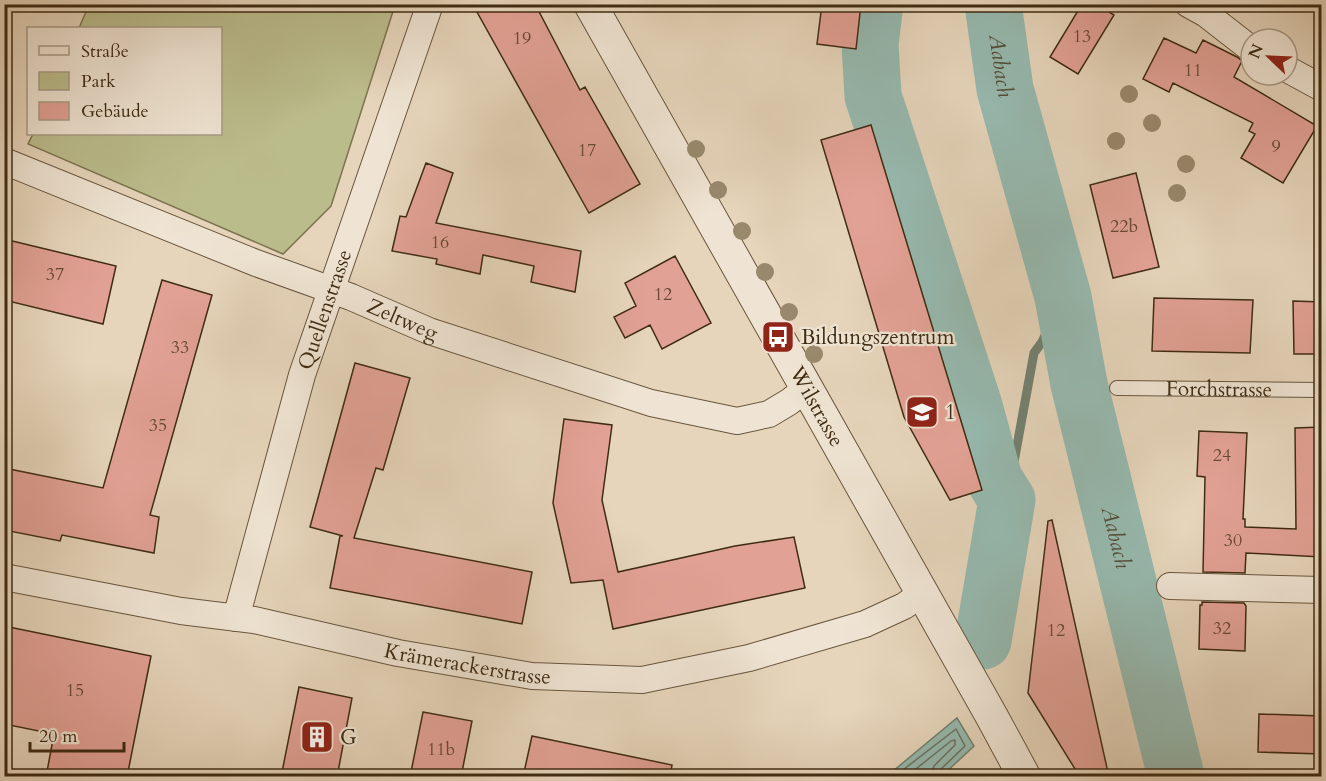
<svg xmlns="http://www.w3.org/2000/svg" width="1326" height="781" viewBox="0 0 1326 781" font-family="Cardo,serif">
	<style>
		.green { fill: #bbbc8c; stroke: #7d7450; stroke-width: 1.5 }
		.water { fill: #96b9af; stroke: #738171; stroke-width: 1.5 }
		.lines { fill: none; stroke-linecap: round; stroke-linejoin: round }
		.shore { stroke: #6a7262; stroke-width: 1.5 }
		.stream { stroke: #738171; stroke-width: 9 }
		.river { stroke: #96b9af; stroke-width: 57 }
		.building { fill: #e2a195; stroke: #3f2c14; stroke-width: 1.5 }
		.service-casing { stroke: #69563e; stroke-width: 16 }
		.minor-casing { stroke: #69563e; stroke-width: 28 }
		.tertiary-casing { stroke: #69563e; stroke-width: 34 }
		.service { stroke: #efe4d3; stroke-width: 14 }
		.minor { stroke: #efe4d3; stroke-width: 26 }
		.tertiary { stroke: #efe4d3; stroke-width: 32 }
		.tree { fill: #98886c }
		.labels { text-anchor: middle; stroke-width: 4.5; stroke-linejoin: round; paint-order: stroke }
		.number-label { font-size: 18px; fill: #684934 }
		.street-label { font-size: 21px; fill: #3f2c14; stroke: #efe4d3 }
		.poi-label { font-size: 21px; fill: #3f2c14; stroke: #efe4d3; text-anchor: start }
		.water-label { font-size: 22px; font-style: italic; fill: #554f3b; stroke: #efe4d3 }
	</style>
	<rect width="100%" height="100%" fill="#e6d5bb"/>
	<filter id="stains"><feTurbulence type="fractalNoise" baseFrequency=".00333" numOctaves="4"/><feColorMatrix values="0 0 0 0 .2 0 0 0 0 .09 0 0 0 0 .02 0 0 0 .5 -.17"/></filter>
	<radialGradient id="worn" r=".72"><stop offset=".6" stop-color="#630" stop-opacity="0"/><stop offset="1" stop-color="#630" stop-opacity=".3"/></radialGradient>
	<path class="green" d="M89 5H395L331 206 283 254 28 144 33 134H220V28H79Z"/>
	<path class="water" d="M957 718 974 746 942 776H887Z"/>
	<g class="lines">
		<path class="shore" d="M895 776 956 729 965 746 940 770 938 776
			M907 776 951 741 955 740V745L934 766 931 776"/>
		<path class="stream" d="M1007 500 1034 353 1042 342 1063 297"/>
		<g class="river">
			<path d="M875 4 870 44 873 96 974 406 994 479 1007 500 983 641"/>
			<path id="s1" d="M993 4 1005 89 1063 297 1079 384 1176 776"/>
		</g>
	</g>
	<path class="building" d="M491 4H535L580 90 585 87 640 184 589 213 477 12Z
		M822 4H861L856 49 817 44Z
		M1082 4H1096L1114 15 1078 74 1050 57Z
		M1164 38 1196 53 1203 40 1237 57 1242 61 1234 77 1317 126 1283 183 1241 158 1255 134 1249 131 1253 123 1173 83 1169 92 1143 79Z
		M871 125 982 490 950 500 904 417 821 140Z
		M426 163 453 173 436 223 581 251 575 292 531 282 534 266 483 255 480 274 436 264 437 259 392 251 400 216 406 217Z
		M1136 173 1159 267 1113 278 1090 185Z
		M4 239 116 266 103 324 4 300Z
		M675 256 711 323 662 349 650 325 625 338 614 317 636 306 625 283Z
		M162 280 212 295 150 515 159 517 154 553 62 535 60 541 4 530V468L103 488Z
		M1154 298 1253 300 1250 353 1152 351Z
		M1293 301 1322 302V354H1294Z
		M355 363 410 378 383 470 376 468 354 538 532 572 522 624 330 588 340 536H343L310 527Z
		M564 419 612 425 602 500 618 572 735 546 794 537 805 588 613 629 603 580 571 583 553 503Z
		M1322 427V557L1246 553 1245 573 1203 572 1205 477 1197 476 1199 431 1247 433 1243 519H1245V527L1296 529 1295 428Z
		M1052 520 1109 777H1080L1028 693 1048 521Z
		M1202 602 1244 603 1246 606 1245 651 1199 649 1200 605H1202Z
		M4 626 151 656 127 777H46L54 734 4 724Z
		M299 687 352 698 337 777H281Z
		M423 712 472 721 461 777H410Z
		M1259 714 1322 716V754L1258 752Z
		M532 736 672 765 670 777H523Z"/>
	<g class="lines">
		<g class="service-casing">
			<g id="service">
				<path id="s2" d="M1117 388 1322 390"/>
			</g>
		</g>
		<g class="minor-casing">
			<g id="minor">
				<path d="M1188 4 1206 14 1251 49"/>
				<path d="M1287 69 1322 88"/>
				<path id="s3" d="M4 161 256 263 351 297 429 331 651 403 737 421 769 414 789 402 807 388"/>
				<path id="s4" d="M4 577 181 611 254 620 398 653 532 676 642 680 749 658 865 624 904 606 923 593"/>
				<path d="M1170 586 1322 590"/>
				<path id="s5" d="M236 618 302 375 430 4"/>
			</g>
		</g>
		<g class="tertiary-casing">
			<g id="tertiary">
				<path id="s6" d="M590 4 991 715 1024 776"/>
			</g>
		</g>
		<use href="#service" class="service"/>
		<use href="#minor" class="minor"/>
		<use href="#tertiary" class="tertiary"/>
	</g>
	<g class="tree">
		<circle cx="1129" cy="94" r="9"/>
		<circle cx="1152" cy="123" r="9"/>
		<circle cx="1116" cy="141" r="9"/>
		<circle cx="696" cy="149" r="9"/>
		<circle cx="1186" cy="164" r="9"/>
		<circle cx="718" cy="190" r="9"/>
		<circle cx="1177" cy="193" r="9"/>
		<circle cx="742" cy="231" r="9"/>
		<circle cx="765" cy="272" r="9"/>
		<circle cx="789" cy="312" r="9"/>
		<circle cx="814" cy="354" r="9"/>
	</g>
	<defs>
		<g id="bus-square" transform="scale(1.725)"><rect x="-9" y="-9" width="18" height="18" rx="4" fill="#8f2418" stroke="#efe4d3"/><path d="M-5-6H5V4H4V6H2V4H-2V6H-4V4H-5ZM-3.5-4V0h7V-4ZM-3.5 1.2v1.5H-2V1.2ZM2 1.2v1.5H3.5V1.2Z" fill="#fff"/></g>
		<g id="school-square" transform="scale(1.725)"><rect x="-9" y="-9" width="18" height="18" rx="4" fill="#8f2418" stroke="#efe4d3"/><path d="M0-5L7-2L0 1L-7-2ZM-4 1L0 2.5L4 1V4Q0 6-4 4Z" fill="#fff"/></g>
		<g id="building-square" transform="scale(1.725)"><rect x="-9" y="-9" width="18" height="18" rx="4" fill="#8f2418" stroke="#efe4d3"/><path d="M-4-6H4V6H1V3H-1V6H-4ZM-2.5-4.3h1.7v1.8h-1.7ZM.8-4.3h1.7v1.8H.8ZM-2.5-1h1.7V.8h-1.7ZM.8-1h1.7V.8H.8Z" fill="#fff"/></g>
	</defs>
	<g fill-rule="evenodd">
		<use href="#bus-square" x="778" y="337"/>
		<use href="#school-square" x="922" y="412"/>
		<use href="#building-square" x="317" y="737"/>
	</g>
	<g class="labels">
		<g class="number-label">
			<text x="1082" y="42">13</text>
			<text x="522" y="44">19</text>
			<text x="1193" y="76">11</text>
			<text x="1276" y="152">9</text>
			<text x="587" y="156">17</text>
			<text x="1124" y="232">22b</text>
			<text x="440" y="248">16</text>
			<text x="55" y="280">37</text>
			<text x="663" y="300">12</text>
			<text x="180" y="353">33</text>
			<text x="158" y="431">35</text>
			<text x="1222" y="461">24</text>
			<text x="1233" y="546">30</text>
			<text x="1222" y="634">32</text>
			<text x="1056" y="636">12</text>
			<text x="75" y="696">15</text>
			<text x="441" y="755">11b</text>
		</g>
		<g class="street-label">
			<text dy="7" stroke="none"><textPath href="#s5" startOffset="321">Quellenstrasse</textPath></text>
			<text dy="7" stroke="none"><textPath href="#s3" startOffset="429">Zeltweg</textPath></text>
			<text dy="7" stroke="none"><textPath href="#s2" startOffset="102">Forchstrasse</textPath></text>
			<text dy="7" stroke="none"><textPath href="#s6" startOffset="462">Wilstrasse</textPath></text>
			<text dy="7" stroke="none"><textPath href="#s4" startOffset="472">Krämerackerstrasse</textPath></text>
		</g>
		<g class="poi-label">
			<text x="801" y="344">Bildungszentrum</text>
			<text x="945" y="419">1</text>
			<text x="340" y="744">G</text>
		</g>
		<g class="water-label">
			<text dy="8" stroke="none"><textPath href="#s1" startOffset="62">Aabach</textPath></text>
			<text dy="8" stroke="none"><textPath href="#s1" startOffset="548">Aabach</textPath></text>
		</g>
	</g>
	<rect width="1326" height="781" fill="none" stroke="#e6d5bb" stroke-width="24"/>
	<rect x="6" y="6" width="1314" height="769" fill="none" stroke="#3f2c14" stroke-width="3"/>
	<rect x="12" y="12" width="1302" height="757" fill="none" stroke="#3f2c14" stroke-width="1.5"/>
	<rect x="27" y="27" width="195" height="108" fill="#efe4d3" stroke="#a99a87" stroke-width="1.5"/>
	<rect x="39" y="46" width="30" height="9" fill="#efe4d3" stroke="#a99a87" stroke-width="1.5"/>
	<text x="81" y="57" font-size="18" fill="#3f2c14">Straße</text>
	<rect x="39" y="72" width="30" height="18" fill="#bbbc8c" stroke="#a99a87" stroke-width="1.5"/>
	<text x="81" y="87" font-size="18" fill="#3f2c14">Park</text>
	<rect x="39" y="102" width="30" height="18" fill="#e2a195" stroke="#a99a87" stroke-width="1.5"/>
	<text x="81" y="117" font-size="18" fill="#3f2c14">Gebäude</text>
	<g transform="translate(1269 57) rotate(293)"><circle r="28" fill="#efe4d3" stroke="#a99a87" stroke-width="1.5"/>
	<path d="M0-4.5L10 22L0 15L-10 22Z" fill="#8f2418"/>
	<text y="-9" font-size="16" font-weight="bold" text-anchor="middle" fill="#3f2c14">N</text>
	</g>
	<path d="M30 742v9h94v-9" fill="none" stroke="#3f2c14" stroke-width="3"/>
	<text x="39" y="742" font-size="18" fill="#3f2c14" stroke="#efe4d3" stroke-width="4.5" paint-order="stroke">20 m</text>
	<rect width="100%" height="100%" filter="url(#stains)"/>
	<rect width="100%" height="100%" fill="url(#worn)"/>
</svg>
